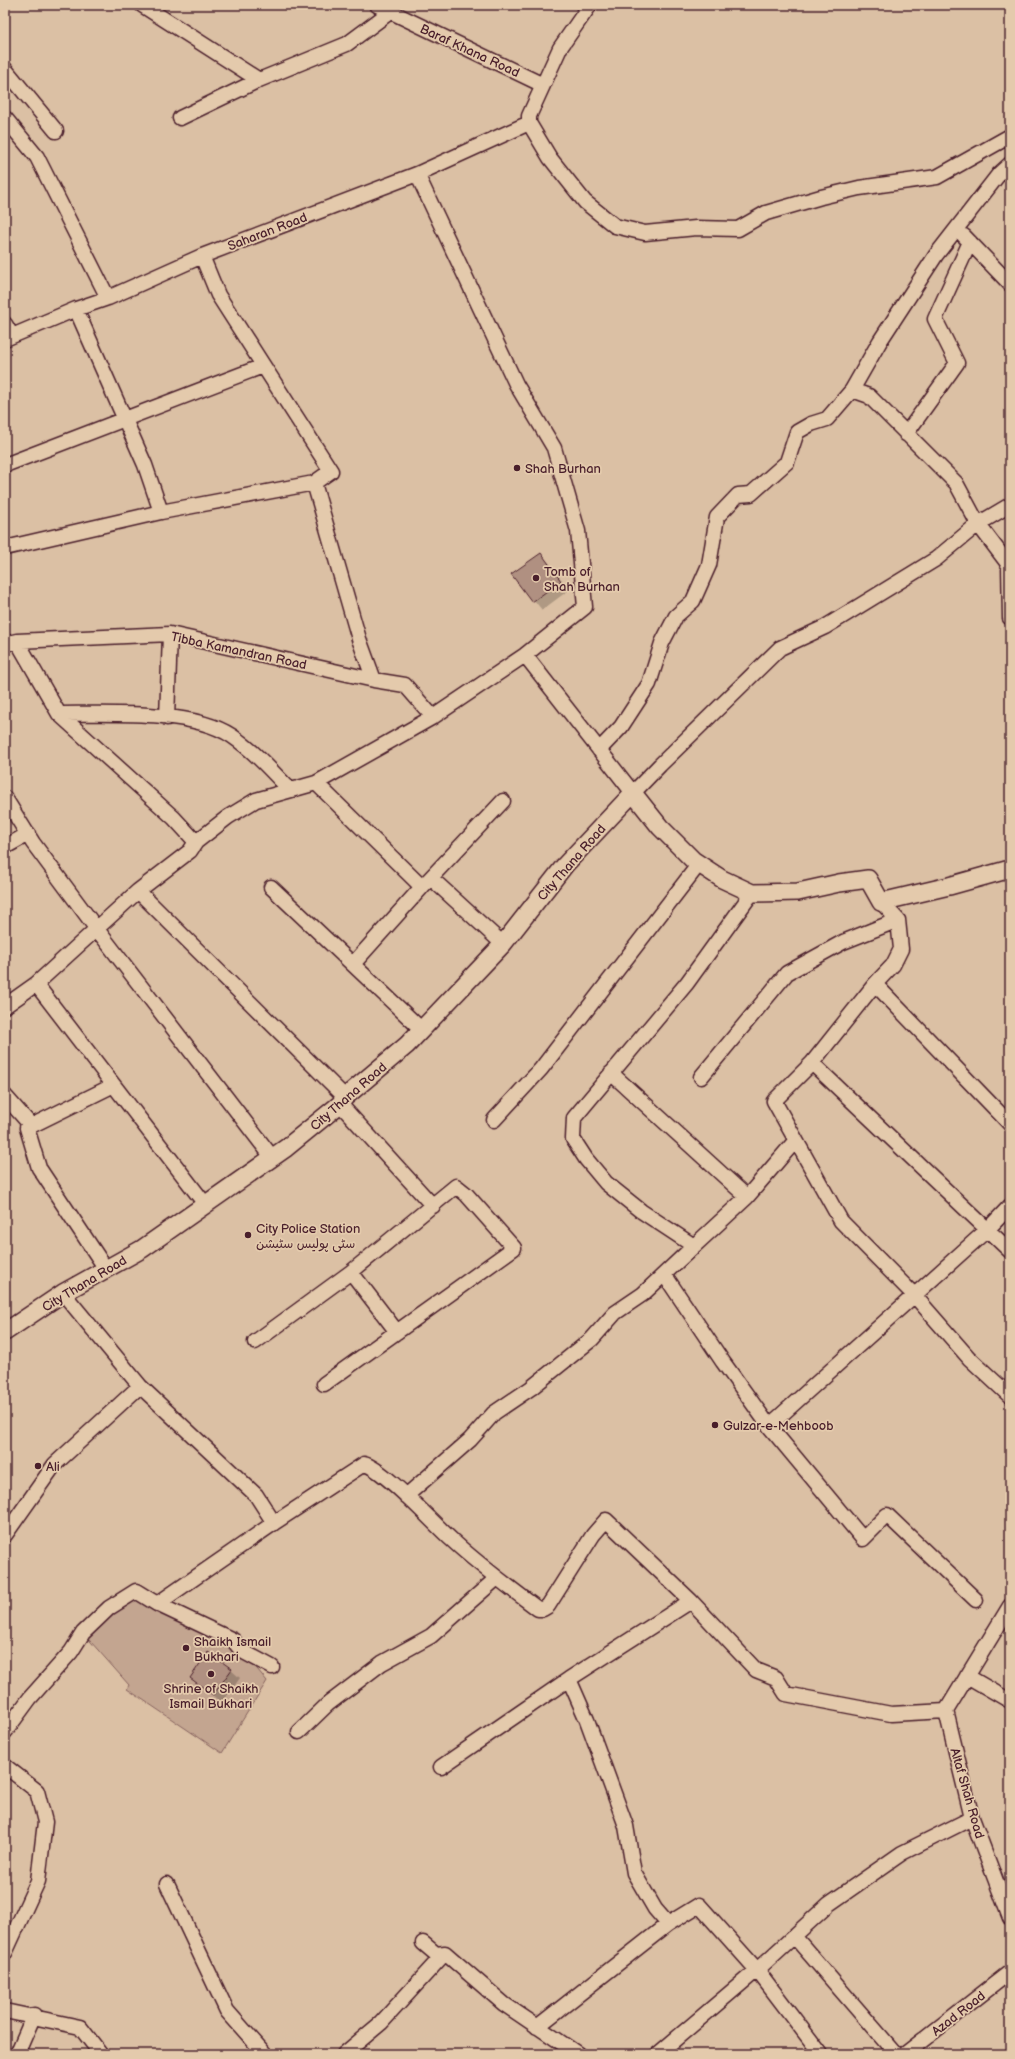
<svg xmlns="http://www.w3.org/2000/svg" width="1015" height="2059" viewBox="0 0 1015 2059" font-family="'Balsamiq Sans','Playpen Sans Arabic',sans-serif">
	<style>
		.green { fill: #c3a590; stroke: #86625e }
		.shadow { fill: #0003 }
		.building { fill: #b09081; stroke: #4a1f2b }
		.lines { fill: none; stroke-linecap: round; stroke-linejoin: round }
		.minor-casing { stroke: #4a1f2b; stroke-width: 17 }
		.tertiary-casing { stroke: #4a1f2b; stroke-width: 20 }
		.minor { stroke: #e4caac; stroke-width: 14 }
		.tertiary { stroke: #e4caac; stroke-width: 17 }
		.poi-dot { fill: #4a1f2b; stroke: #e4caac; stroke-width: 1.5 }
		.labels { text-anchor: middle; stroke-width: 3.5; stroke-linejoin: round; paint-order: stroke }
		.street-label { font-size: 13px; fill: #4a1f2b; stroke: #e4caac }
		.poi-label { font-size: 13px; fill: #4a1f2b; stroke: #e4caac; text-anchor: start }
	</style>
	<rect width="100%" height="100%" fill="#dbc0a4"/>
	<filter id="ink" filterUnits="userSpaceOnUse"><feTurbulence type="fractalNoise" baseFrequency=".025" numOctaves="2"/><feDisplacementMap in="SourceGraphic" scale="8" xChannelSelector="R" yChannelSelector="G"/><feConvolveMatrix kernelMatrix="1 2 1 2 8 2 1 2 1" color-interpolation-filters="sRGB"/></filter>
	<g filter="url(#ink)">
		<path class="green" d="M136 1591 233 1640 267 1681 222 1753 127 1689 129 1685 83 1633Z"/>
		<path class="shadow" d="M541 554 549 563 569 590 542 610 513 574Z
			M231 1670 240 1678 222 1703 191 1678Z"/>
		<path class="building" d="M541 553 561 581 532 602 511 574Z
			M208 1652 232 1669 213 1695 190 1678Z"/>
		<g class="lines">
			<g class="minor-casing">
				<path id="minor" d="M142 5 259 80
					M377 5 543 85
					M590 5 560 48 529 116V123L550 158 585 202 615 226 645 233 696 228 738 229 766 213 821 197 859 188 937 177 1010 136
					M5 69 56 131
					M5 118 37 157 108 298
					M180 118 259 80 347 44 390 12
					M1010 164 999 174 936 255 880 341 852 390 869 396 956 483 978 524 1009 565 1010 618
					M964 236 1010 284
					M202 256 218 295 331 471 314 483 359 639 374 680
					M76 309 145 465 161 512
					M5 324 12 336
					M5 339 76 309 108 298 202 256 417 174 529 123
					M906 434 957 363 935 319 970 242
					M5 465 263 366
					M5 548 161 512 314 483
					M17 641 59 714 174 818 196 842
					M5 644 17 641 170 634 374 680 405 685 433 717
					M525 655 633 793 660 765 780 648 825 627 936 559 978 524 1010 505
					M59 714C106 714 192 709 232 736 254 751 272 771 290 790
					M167 718 170 634
					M599 750 621 727 649 684 662 643 676 616 693 601 709 565 717 517 738 495 751 494 787 462 797 432 811 424 827 419 852 390
					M316 783 422 887
					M5 798 33 843 96 928 272 1157
					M5 847 28 834
					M431 878 503 944
					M271 887 421 1029
					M138 891 345 1097
					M752 893 687 983 574 1118 573 1139 586 1159 606 1183 641 1211 694 1246 747 1197 796 1140
					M881 902 898 920 901 949 893 965 875 984 812 1063 774 1101 841 1221 914 1295 969 1358 1010 1396
					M353 964 422 887 503 801
					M36 984 205 1204
					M875 984 1010 1124
					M5 1006 36 984 138 891 190 851 196 842 228 817 256 800 316 783 433 717 525 655 585 607 578 531 554 448 516 384 417 174
					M812 1063 1010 1251
					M611 1073 747 1197
					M701 1077 787 973 843 942 898 920
					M5 1096 28 1122 27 1128 39 1168 106 1269
					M340 1104 433 1206
					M494 1120 541 1069 699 864
					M27 1128 112 1086
					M351 1272 397 1332
					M664 1274 723 1362 769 1426 863 1539 887 1515 976 1600
					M63 1293 140 1386 256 1495 274 1523
					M255 1342 351 1272 456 1186 466 1194 514 1248 324 1384
					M769 1426 988 1229 1010 1206
					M406 1496 470 1440 494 1413 531 1388 592 1339 615 1313 643 1294 694 1246
					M5 1535 55 1464 140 1386
					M157 1604 274 1523 364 1464C383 1468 434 1524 452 1540 479 1565 509 1587 538 1609H543L548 1606 593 1535 606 1520 691 1601 756 1670 776 1678 786 1694 891 1714 946 1711
					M967 1676 1010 1701
					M569 1679 587 1720 626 1826 634 1873 655 1909 668 1924
					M946 1711 972 1818 1010 1918
					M946 1711 1010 1606
					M5 1732 30 1698 71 1652 83 1633 109 1608 136 1591 157 1604 233 1640 242 1651 272 1667
					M299 1732 328 1704 382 1663 431 1636 497 1578
					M5 1766 37 1791 45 1822 38 1881 5 1953
					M441 1767 569 1679 691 1601
					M167 1884 227 2011 265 2054
					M794 1936 896 2054
					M423 1943 436 1954 445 1953 504 2004 578 2054
					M5 2011 80 2027 101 2054
					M537 2027 668 1924 699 1905 757 1970 821 2054
					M17 2054 34 2015
					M344 2054 381 2023 445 1953
					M658 2054 757 1970 829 1904 902 1853 972 1818
					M905 2054 1010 1972"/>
			</g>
			<g class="tertiary-casing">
				<path id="tertiary" d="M5 1332 63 1293 142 1249 286 1148 340 1104 345 1097 407 1045 503 944 565 865 633 793 660 827 693 860 722 879 752 893 798 892 839 883 868 879 881 902 949 886 1010 869"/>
			</g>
			<use href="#minor" class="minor"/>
			<use href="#tertiary" class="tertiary"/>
		</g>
	</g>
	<g class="poi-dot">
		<circle cx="517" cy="468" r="4"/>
		<circle cx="536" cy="578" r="4"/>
		<circle cx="248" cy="1235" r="4"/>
		<circle cx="715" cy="1425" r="4"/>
		<circle cx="38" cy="1466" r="4"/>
		<circle cx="186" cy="1648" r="4"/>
		<circle cx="211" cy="1674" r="4"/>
	</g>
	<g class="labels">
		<g class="street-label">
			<text transform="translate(470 50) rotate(25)" y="5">Baraf Khana Road</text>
			<text transform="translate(267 231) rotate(-21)" y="5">Saharan Road</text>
			<text transform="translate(239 650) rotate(12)" y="5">Tibba Kamandran Road</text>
			<text transform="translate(571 862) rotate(-49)" y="5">City Thana Road</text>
			<text transform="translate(348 1096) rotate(-41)" y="5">City Thana Road</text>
			<text transform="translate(84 1283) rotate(-31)" y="5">City Thana Road</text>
			<text transform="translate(968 1793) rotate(74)" y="5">Altaf Shah Road</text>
			<text transform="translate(958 2013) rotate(-38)" y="5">Azad Road</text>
		</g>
		<g class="poi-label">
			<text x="525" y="473">Shah Burhan</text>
			<text x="544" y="576">Tomb of<tspan x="544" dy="15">Shah Burhan</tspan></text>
			<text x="256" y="1233">City Police Station<tspan x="256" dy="15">سٹی پولیس سٹیشن</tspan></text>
			<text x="723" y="1430">Gulzar-e-Mehboob</text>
			<text x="46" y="1471">Ali</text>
			<text x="194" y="1646">Shaikh Ismail<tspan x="194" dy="15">Bukhari</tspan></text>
			<text x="211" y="1693" text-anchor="middle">Shrine of Shaikh<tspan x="211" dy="15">Ismail Bukhari</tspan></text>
		</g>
	</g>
	<rect width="1015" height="2059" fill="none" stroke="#e4caac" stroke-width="20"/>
	<rect x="10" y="10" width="995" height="2039" fill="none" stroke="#4a1f2b" stroke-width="1.5" filter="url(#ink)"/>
</svg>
